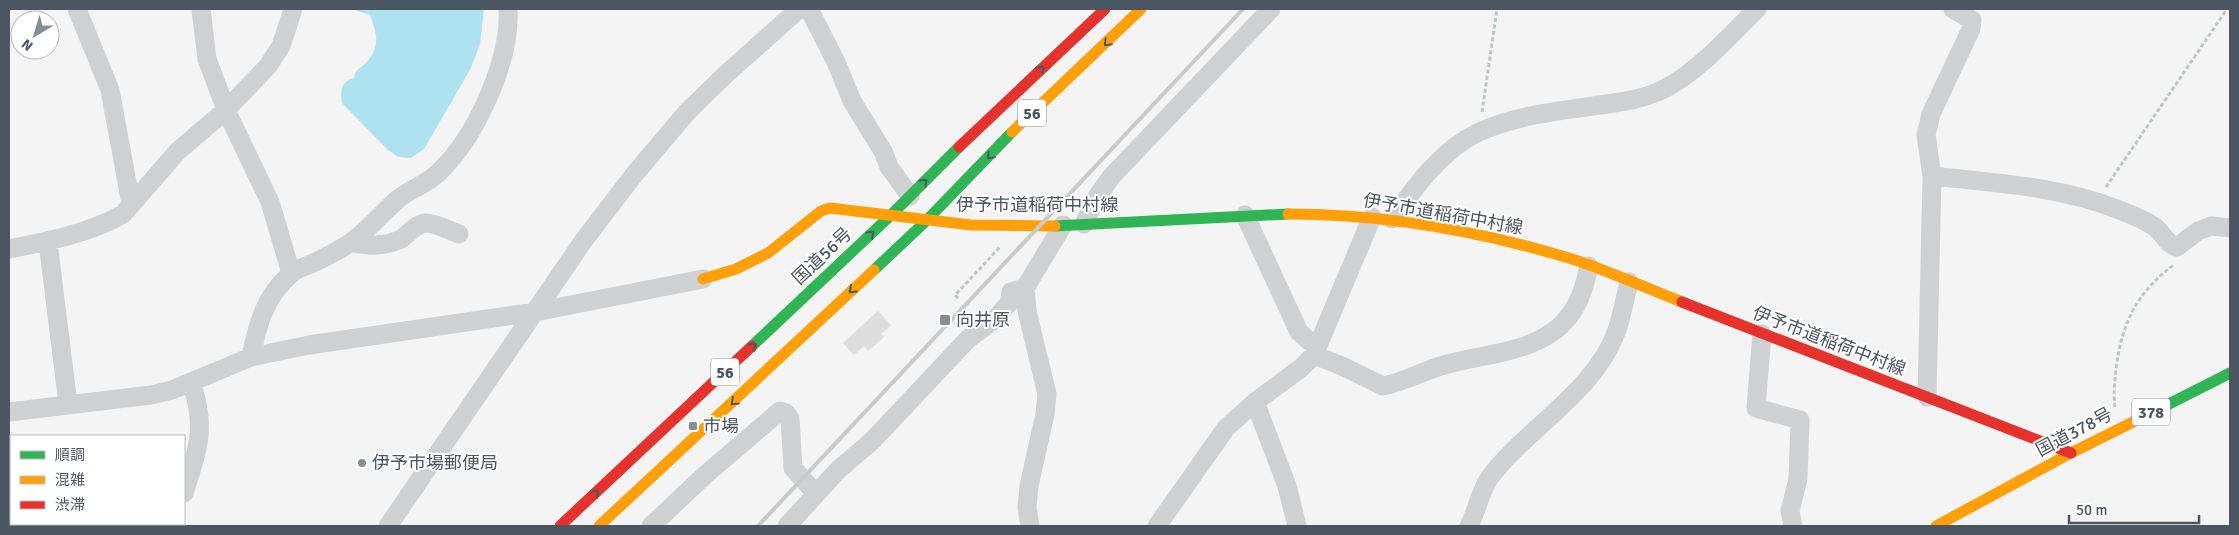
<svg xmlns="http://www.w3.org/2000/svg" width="2239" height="535" viewBox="0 0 2239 535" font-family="Signika,'Noto Sans JP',sans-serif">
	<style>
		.water { fill: #aee2f0 }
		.building { fill: #ddddde; stroke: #e5e6e7 }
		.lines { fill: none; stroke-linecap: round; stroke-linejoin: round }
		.path { stroke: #bcc7c4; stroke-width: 3; stroke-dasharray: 4 2.5; stroke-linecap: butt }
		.street { stroke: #ced0d2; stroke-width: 19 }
		.fast { stroke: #30b455; stroke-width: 11 }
		.slow { stroke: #ff9f0a; stroke-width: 11 }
		.jam { stroke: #e5322d; stroke-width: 11 }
		.rail { stroke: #c9cacc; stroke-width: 4 }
		.oneway { stroke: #495b60 }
		.poi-dot { fill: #868d94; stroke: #fff; stroke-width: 2 }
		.labels { text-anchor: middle; stroke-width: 4; stroke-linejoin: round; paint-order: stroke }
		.shield { fill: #fff; stroke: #808990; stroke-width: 1 }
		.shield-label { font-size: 16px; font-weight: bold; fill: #4a5661 }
		.street-label { font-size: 18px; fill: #4a5661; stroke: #fff }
		.poi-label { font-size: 18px; fill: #4a5661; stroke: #fff; text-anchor: start }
	</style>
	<rect width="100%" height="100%" fill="#f4f4f4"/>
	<path class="water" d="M352 9H484L480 44 471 68 424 149 411 158 398 157 387 149 342 103C340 91 341 81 354 78 357 67 359 70 366 63 381 46 377 34 370 15Z"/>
	<path class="building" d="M878 311 891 325 881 334 884 337 868 351 864 346 854 355 843 343Z"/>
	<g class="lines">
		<path class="path" d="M1482 112 1497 9
			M2106 187 2227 9
			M958 298 955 295 1000 247
			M2115 407C2113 395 2115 382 2116 369 2122 322 2137 292 2175 264"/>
		<path class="street" d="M77 9 110 90 131 204
			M201 9 207 59 226 110 270 202 291 273
			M809 9 836 62 852 101 884 153 889 167 910 196
			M1932 176C1994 183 2059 186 2117 209 2130 214 2144 219 2155 227 2164 234 2166 244 2177 247L2198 231 2211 226 2230 228
			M1245 215 1299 332 1317 348
			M1392 219C1415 187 1441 150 1479 132 1512 117 1550 112 1586 107 1612 103 1642 101 1666 88 1701 69 1729 36 1757 9
			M1084 224 1097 197 1111 177 1271 9
			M48 242 68 404
			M352 242C365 247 387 246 401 239 410 233 415 224 426 223 436 223 450 231 459 234
			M9 249C45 242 91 233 123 214L178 151 226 110 268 66 281 46 293 9
			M1762 334 1756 408 1800 420 1798 479 1790 511 1793 526
			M1314 355 1342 366 1383 386C1404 382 1423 371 1444 365 1496 350 1560 354 1582 292 1585 284 1587 275 1589 266
			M251 357C257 326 265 295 291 274 296 269 305 267 311 264 326 257 341 250 354 240 370 228 383 212 398 199 411 188 428 184 439 172 476 137 511 60 508 9
			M1927 397 1932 176 1926 135 1931 114 1971 29 1972 20 1953 9
			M1255 402 1287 486 1297 526
			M9 412 151 395 172 390 251 357 309 345 535 312 703 279
			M184 493C198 449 207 427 191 382
			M172 526V524
			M388 526 584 240 633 176 687 112 724 76 799 9
			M651 526 705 475 780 411 786 413 790 419 793 468 816 494
			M787 526 838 470 872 441 968 339 995 319 1009 303 1011 292 1025 288
			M1030 526 1027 507 1029 486 1045 414 1047 394 1027 311 1025 288 1063 225
			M1157 526 1226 428 1255 402 1301 368 1314 355 1372 217
			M1469 526C1477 511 1480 491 1490 477 1527 428 1596 391 1617 330 1622 315 1625 298 1629 282"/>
		<path class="fast" d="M1055 226 1288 214
			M874 270 926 221 1012 132
			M752 346 890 216 959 147
			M2165 406 2230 373"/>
		<path class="slow" d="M1012 132 1141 9
			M1288 214C1384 214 1480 231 1572 259 1609 271 1646 288 1682 302
			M703 279 736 269 768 253 821 211 830 208 971 225 1055 226
			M599 526 874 270
			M1936 526 2071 453 2165 406"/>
		<path class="jam" d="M959 147 1105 9
			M1682 302 2071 453
			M560 526 752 346"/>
		<path class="rail" d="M758 526 1243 9"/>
	</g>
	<defs><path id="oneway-chevron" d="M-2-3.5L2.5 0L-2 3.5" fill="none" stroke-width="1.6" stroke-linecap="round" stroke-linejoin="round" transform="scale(1.25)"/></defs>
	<g class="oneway">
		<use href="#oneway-chevron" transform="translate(1107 43) rotate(135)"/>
		<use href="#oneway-chevron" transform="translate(1041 69) rotate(-44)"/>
		<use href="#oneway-chevron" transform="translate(990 156) rotate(134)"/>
		<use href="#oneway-chevron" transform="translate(924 182) rotate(-45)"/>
		<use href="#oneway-chevron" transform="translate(871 234) rotate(-43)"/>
		<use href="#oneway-chevron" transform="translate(852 290) rotate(137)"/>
		<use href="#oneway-chevron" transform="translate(753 346) rotate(-43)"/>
		<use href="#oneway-chevron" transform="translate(734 402) rotate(137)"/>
		<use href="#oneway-chevron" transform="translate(596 493) rotate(-43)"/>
	</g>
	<g class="poi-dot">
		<rect x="939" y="314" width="12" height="12" rx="2.5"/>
		<rect x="688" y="421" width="10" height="10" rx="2.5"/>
		<circle cx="362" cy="463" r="5"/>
	</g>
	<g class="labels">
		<g class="shield">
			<rect x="1018" y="99.5" width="28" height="27" rx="4"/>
			<rect x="711" y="358.5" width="28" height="27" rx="4"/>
			<rect x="2132" y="398.5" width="38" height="27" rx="4"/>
		</g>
		<g class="shield-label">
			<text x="1032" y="119">56</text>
			<text x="725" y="378">56</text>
			<text x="2151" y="418">378</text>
		</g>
		<g class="street-label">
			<text x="1037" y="211">伊予市道稲荷中村線</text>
			<text transform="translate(1443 214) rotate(10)" y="6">伊予市道稲荷中村線</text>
			<text transform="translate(822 256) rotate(-43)" y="6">国道56号</text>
			<text transform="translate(1829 341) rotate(21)" y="6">伊予市道稲荷中村線</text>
			<text transform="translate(2074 432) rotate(-28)" y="6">国道378号</text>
		</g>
		<g class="poi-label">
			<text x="956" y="326">向井原</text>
			<text x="703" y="432">市場</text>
			<text x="372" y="469">伊予市場郵便局</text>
		</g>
	</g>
	<rect width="2239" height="535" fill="none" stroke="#4a5661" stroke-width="20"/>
	<rect x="10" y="435" width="175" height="90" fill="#ffffff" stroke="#b7bbc0"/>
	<rect x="20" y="451" width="25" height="8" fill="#30b455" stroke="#b7bbc0"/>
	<text x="55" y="460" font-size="15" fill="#4a5661">順調</text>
	<rect x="20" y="476" width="25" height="8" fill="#ff9f0a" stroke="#b7bbc0"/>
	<text x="55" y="485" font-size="15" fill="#4a5661">混雑</text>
	<rect x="20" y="501" width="25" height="8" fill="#e5322d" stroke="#b7bbc0"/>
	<text x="55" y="510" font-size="15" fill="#4a5661">渋滞</text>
	<g transform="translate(35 35) rotate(218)"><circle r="24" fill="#ffffff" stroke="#b7bbc0"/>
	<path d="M0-4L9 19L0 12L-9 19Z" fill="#868d94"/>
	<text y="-8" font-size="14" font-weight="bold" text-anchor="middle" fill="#4a5661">N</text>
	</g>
	<path d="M2069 515v8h130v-8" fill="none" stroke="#4a5661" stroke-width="2.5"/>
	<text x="2076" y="515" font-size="15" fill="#4a5661" stroke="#ffffff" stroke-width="4" paint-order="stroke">50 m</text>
</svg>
